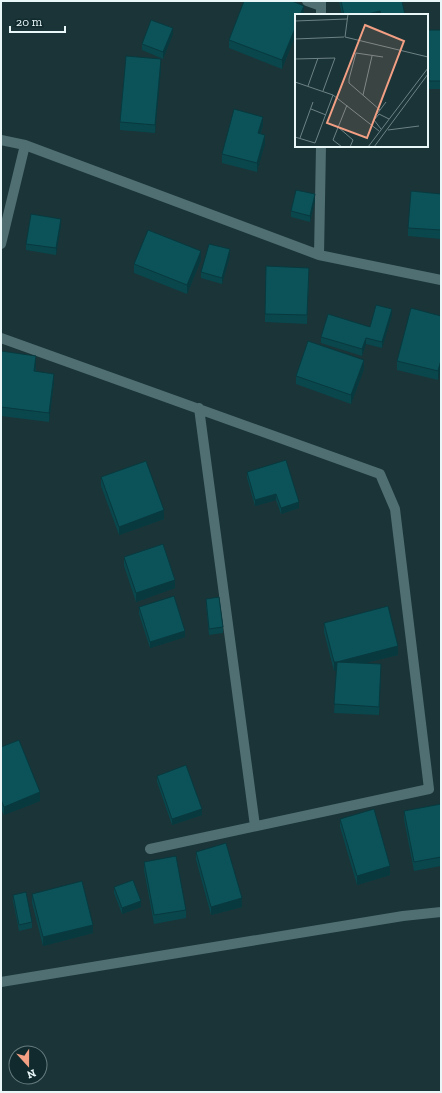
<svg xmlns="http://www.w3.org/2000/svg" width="442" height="1093" viewBox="0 0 442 1093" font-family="'Zilla Slab',serif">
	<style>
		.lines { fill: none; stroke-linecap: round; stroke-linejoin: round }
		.minor { stroke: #506f73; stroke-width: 10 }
		.wall { fill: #09474d }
		.shaded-wall { fill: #08393e }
		.building { fill: #0b5259; stroke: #08393e }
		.inset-road { fill: none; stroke: #6d8285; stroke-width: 1 }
		.view { fill: #f39f84; fill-opacity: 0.15; stroke: #f39f84; stroke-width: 2 }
		.inset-edge { fill: none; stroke: #e9f7f9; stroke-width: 2 }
	</style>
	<rect width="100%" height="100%" fill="#1b3437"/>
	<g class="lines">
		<path class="minor" d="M307 1 321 6
			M321 1V15
			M1 140 25 145 319 255 441 280
			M1 244 25 145
			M319 255 321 146
			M1 338 380 474 395 509 429 789 150 849
			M199 408 255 826
			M1 982 403 916 441 912"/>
	</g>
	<path class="wall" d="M244 1H292L304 6V15H296V34L282 69 229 48V40Z
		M339 1H402L405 15H342Z
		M427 30H441V89H429V78H427Z
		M173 34 163 59 142 50V44Z
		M161 68 155 133 120 130V122Z
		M263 125 261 133 265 143 257 172 222 163V154Z
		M441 194V239L408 236V228Z
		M315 200 310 222 291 217V211Z
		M61 225 56 255 26 250V244Z
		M230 256 222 284 201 278V272Z
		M201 260 187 294 134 273V264Z
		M309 276 307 324 265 322V314Z
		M392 315 382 348 366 344 362 356 321 343V337L370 327Z
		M441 316 438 380 397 370V361Z
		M1 351 36 365V371L54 382 49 422 1 416Z
		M364 369 351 404 296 384V376Z
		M247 472 299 508 281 514 276 500 255 506 247 478Z
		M101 477 164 519 119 535 101 486Z
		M124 557 175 588 136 602 124 566Z
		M206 599 223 627V633L209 635 206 605Z
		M139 607 185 637 150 648 139 614Z
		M324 623 398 655 365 663 381 673 379 715 334 713 337 670 334 671 324 632Z
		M1 747 40 801 4 815 1 809Z
		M157 776 202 815 172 825 157 782Z
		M441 804V866L414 871 404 819V811Z
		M340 819 390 875 357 885 340 827Z
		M196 852 242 907 211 915 196 860Z
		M144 862 186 910V918L154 924 144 870Z
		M114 887 141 907 122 914 114 893Z
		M32 894 93 933 43 946 32 903Z
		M13 895 32 922V928L19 931 13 901Z"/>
	<path class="shaded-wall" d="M304 6V15H300Z
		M380 11V15H364Z
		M296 26V34L282 69V60Z
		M173 28V34L163 59V52Z
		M161 59V68L155 133V125Z
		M263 117V125L258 141V133Z
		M265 135V143L257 172V163Z
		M315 194V200L310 222V216Z
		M61 219V225L56 255V248Z
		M230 249V256L222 284V278Z
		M201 251V260L187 294V285Z
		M392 309V315L382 348V342Z
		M366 338V344L362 356V349Z
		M36 356V365L34 380V371Z
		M364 360V369L351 404V395Z
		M441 360V369L438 380V371Z
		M54 374V382L49 422V413Z
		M276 494V500L255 506V500Z
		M299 502V508L281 514V508Z
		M164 510V519L119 535V527Z
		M175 580V588L136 602V593Z
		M185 631V637L150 648V642Z
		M398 646V655L337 670V662Z
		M334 662H337V670L334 671Z
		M381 664V673L379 715V707Z
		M40 792V801L4 815V807Z
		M202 809V815L172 825V819Z
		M390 866V875L357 885V876Z
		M242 898V907L211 915V907Z
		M141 901V907L122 914V908Z
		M93 925V933L43 946V937Z"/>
	<path class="building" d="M244 1H292L304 6 300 15H296V26L282 60 229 40Z
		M341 1H402L405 15H381L380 11 364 15H344Z
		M151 20 173 28 163 52 142 44Z
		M427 30H441V81H429V69H427Z
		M126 56 161 59 155 125 120 122Z
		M234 109 263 117 258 133 265 135 257 163 222 154Z
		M296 190 315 194 310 216 291 211Z
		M411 191 441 194V230L408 228Z
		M31 214 61 219 56 248 26 244Z
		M148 230 201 251 187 285 134 264Z
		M209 244 230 249 222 278 201 272Z
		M266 266 309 268 307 315 265 314Z
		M376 305 392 309 382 342 366 338 362 349 321 337 328 314 370 327Z
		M411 308 441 316V360L438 371 397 361Z
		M308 341 364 360 351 395 296 376Z
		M1 351 36 356 34 371 54 374 49 413 1 407Z
		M286 460 299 502 281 508 276 494 255 500 247 472Z
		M146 461 164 510 119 527 101 477Z
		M163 544 175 580 136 593 124 557Z
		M174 596 185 631 150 642 139 607Z
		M219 597 223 627 209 629 206 599Z
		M388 606 398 646 337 662 381 664 379 707 334 704 337 662H334L324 623Z
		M19 740 40 792 4 807 1 800V747Z
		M186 765 202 809 172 819 157 776Z
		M441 804V857L414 862 404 811Z
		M374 809 390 866 357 876 340 819Z
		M226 843 242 898 211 907 196 852Z
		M176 856 186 910 154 915 144 862Z
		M133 880 141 901 122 908 114 887Z
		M82 881 93 925 43 937 32 894Z
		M26 892 32 922 19 925 13 895Z"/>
	<g transform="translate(295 14)">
		<rect width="133" height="133" fill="#1b3437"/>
		<path class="inset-road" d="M53 0 50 23 133 43M0 7 52 5M0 25 49 23M0 45 40 44 28 77M0 68 38 81 84 117M13 72 23 44M68 81 77 42M16 95 31 101M85 96 54 69V65L61 39 88 43M82 100 91 88M43 113 58 126 55 133M86 115 79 106 84 100 94 105M93 116 124 112M0 123 20 129 38 81M5 124 18 88M47 133 38 126 52 91M73 133 133 54M79 133 133 60"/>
		<path class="view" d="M70 11 109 27 72 124 32 109Z"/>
		<rect width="133" height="133" class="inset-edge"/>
	</g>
	<rect width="442" height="1093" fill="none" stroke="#e9f7f9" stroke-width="4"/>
	<g transform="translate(28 1065) rotate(159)"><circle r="19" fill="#112a2d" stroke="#677c7f"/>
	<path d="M0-3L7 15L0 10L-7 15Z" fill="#f39f84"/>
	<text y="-6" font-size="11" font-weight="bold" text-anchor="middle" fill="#e9f7f9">N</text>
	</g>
	<path d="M10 26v6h55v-6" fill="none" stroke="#e9f7f9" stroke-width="2"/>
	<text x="16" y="26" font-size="12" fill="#e9f7f9" stroke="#112a2d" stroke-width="3" paint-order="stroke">20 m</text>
</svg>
